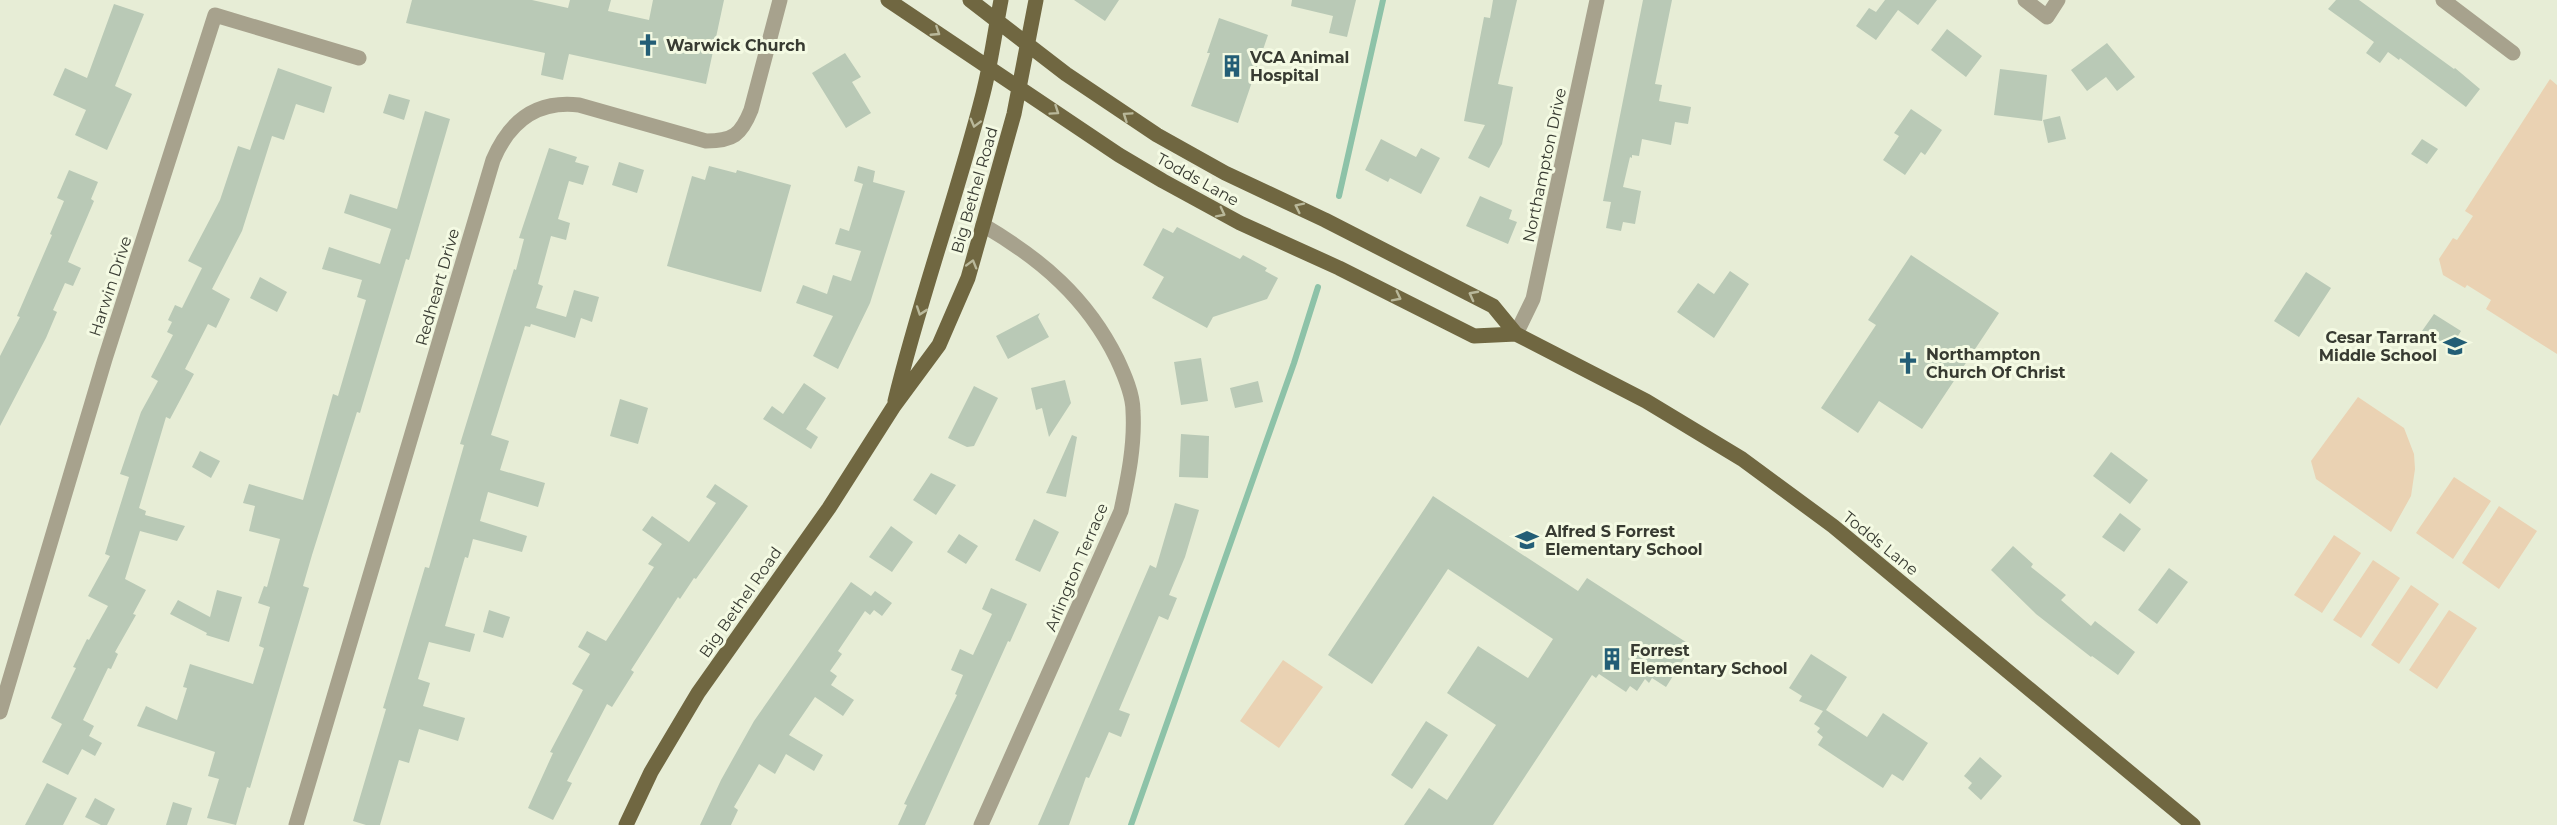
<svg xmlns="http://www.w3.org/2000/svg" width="2557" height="825" viewBox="0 0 2557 825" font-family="Montserrat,sans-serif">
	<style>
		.green { fill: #ead2b3 }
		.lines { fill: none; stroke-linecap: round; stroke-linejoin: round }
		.stream { stroke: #8dc2a8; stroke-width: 6 }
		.building { fill: #b9c9b6 }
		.minor { stroke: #a7a28d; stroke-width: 15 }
		.major { stroke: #706741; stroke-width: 15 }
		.oneway { stroke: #b9b89a }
		.labels { text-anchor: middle; stroke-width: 6; stroke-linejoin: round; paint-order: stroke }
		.poi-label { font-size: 16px; font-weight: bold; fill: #383b32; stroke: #f4fae3; text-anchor: start }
		.street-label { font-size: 16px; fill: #383b32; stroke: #f4fae3 }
	</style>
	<rect width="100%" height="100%" fill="#e7edd6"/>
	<path class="green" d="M2550 79 2557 85V354L2486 309 2491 300 2467 285 2465 288 2443 275 2439 259 2453 238 2457 240 2473 216 2465 211Z
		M2358 397 2404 428 2414 454 2415 469 2411 496 2391 532 2316 479 2311 461Z
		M2454 477 2491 501 2453 559 2416 533Z
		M2499 506 2537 531 2499 589 2462 563Z
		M2334 535 2361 553 2322 613 2294 595Z
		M2373 560 2400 578 2361 638 2333 620Z
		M2411 585 2439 604 2399 664 2371 645Z
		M2449 610 2477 628 2437 689 2409 670Z
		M1283 660 1323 687 1279 748 1240 721Z"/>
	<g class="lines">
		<path class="stream" d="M1339 196 1383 0
			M1131 825 1294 363 1318 287"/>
	</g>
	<path class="building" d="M412 0H532L568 8 570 0H611L608 11 649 20 653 0H724L706 84 569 54 563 80 541 75 545 53 406 23Z
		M1074 0H1119L1105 21Z
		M1292 0H1356L1347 37 1329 33 1333 16 1291 6Z
		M1493 0H1517L1498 84 1513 87 1502 144 1489 168 1468 158 1485 125 1464 121 1484 17 1490 18Z
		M1643 0H1672L1655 84 1662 85 1659 101 1691 107 1688 124 1675 122 1671 145 1642 139 1639 156 1632 155V158L1630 157 1623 187 1641 191 1635 224 1623 222 1621 231 1606 228 1611 202 1603 201Z
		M1885 0H1937L1918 25 1898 10 1876 40 1856 26 1869 8 1876 12Z
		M2336 0H2359L2454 69 2455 68 2480 89 2466 107 2400 58 2399 60 2388 52 2380 63 2366 53 2374 42 2328 9Z
		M114 4 144 14 115 86 132 94 107 150 75 135 86 110 53 95 65 68 87 78Z
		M1219 18 1268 35 1238 123 1191 106 1210 53H1207Z
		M1947 29 1982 56 1966 77 1931 50Z
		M2107 43 2135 77 2117 91 2106 77 2087 91 2071 70Z
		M845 53 861 77 852 82 871 113 846 128 812 73Z
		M278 68 332 87 324 113 296 104 284 140 272 136 242 231 212 289 230 299 216 328 208 324 185 369 194 374 170 419 166 417 139 508 146 511 145 515 185 526 177 541 140 531 125 579 146 590 133 614 136 615 115 652 118 654 111 669 108 668 83 720 94 726 89 736 102 743 95 756 82 749 68 775 42 762 62 724 51 718 76 668 73 667 87 639 89 640 108 606 88 596 110 556 105 554 129 477 120 474 141 412 158 381 151 377 173 335 167 332 172 322 168 320 175 305 182 308 202 268 188 261 220 200 238 146 250 150Z
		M2000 69 2047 75 2042 121 1994 115Z
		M389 94 410 100 404 120 383 113Z
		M1911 109 1942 130 1925 155 1921 152 1905 175 1883 160 1899 136 1894 133Z
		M425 111 450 119 409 260 406 259 360 413 357 412 312 555 303 586 309 588 250 788 247 787 236 825 207 818 219 779 208 776 215 752 137 726 146 706 177 720 187 688 183 687 190 664 253 684 264 648 259 646 270 607 258 603 264 586 267 587 280 539 249 531 255 506 243 503 249 484 303 500 333 394 338 396 366 300 357 297 362 280 322 269 329 247 380 264 391 229 344 213 350 194 397 209Z
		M2060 116 2066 139 2048 143 2043 120Z
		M1381 139 1416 157 1421 148 1440 158 1421 194 1390 178 1388 182 1365 170Z
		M2422 139 2438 149 2427 164 2411 154Z
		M549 148 577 157 575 162 589 166 583 185 569 181 558 219 570 223 566 240 551 236 538 284 543 286 536 308 566 317 574 290 599 297 592 322 581 318 575 338 531 324 530 327 525 326 491 435 509 441 500 470 545 483 538 507 488 492 480 521 527 536 522 552 473 539 468 558 465 557 445 626 475 634 470 652 429 642 418 679 430 683 423 706 465 718 458 741 419 729 409 763 399 760 380 825H366L353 821 386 709 383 708 425 567 429 568 464 445 460 444 514 269 516 270 524 239 519 238Z
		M619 162 644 170 637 193 612 185Z
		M709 166 736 173 737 170 791 185 761 292 667 266 692 176 705 180Z
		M858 166 875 171 873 182 905 191 870 303 838 369 813 356 833 316 796 303 803 285 827 294 833 275 851 281 861 251 835 244 840 228 849 231 863 184 854 181Z
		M69 170 98 182 91 199 94 201 68 262 81 268 73 286 65 283 53 310 57 312 46 338 0 426V356L20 317 17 316 52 235 50 234 64 201 57 198Z
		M1480 196 1512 210 1509 219 1517 222 1508 244 1466 226Z
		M1177 227 1240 259 1243 255 1267 268 1265 271 1278 278 1267 299 1213 317 1207 328 1152 298 1164 277 1143 265 1163 228 1173 233Z
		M1911 255 1999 313 1922 429 1879 401 1858 433 1821 408 1876 325 1868 320Z
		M1730 271 1749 284 1714 338 1677 312 1698 283 1714 294Z
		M2306 272 2331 288 2299 337 2274 321Z
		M260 277 287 292 277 312 250 298Z
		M1040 313 1038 317 1049 337 1008 359 996 336Z
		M2434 314 2461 331 2450 349 2422 331Z
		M1201 358 1208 401 1181 405 1174 362Z
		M1065 380 1071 403 1049 437 1042 408 1036 410 1031 388Z
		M1258 381 1263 402 1235 408 1230 388Z
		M804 383 826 398 806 429 818 437 811 449 763 419 772 406 783 414Z
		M974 386 998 398 974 446 967 447 948 438Z
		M620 399 648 408 638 444 610 436Z
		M1181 434 1209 436 1208 478 1179 477Z
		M1072 435 1077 437 1066 497 1046 493Z
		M200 451 220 461 211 478 192 467Z
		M2111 452 2148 480 2130 504 2093 476Z
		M931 473 956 485 936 515 913 500Z
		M715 484 748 506 696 579 694 578 680 599 678 597 631 670 634 672 612 707 607 704 567 781 572 783 553 820 528 808 553 753 550 752 583 690 572 684 590 654 578 647 587 631 606 641 654 567 648 564 662 544 642 530 652 516 689 542 716 503 706 497Z
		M1433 496 1578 591 1587 578 1692 646 1666 687 1652 678 1649 683 1645 679 1637 691 1630 686 1626 692 1599 674 1596 678 1592 675 1493 825H1404L1429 788 1447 800 1496 725 1447 693 1478 646 1528 678 1553 639 1448 569 1372 684 1328 655Z
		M1175 503 1199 510 1185 557 1169 595 1177 598 1168 620 1159 616 1119 710 1130 714 1121 737 1109 732 1089 778 1086 777 1069 825H1038L1150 565 1156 568Z
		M2120 513 2141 529 2124 552 2102 537Z
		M1034 519 1059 532 1040 572 1015 560Z
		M891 526 913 542 892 572 869 557Z
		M959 534 978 546 966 564 947 552Z
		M2013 546 2033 564 2031 567 2066 595 2061 600 2091 626 2095 621 2135 652 2118 675 2092 656 2091 657 2036 614 1991 570Z
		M2169 568 2188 582 2157 624 2138 610Z
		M851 582 871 596 875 591 892 603 882 616 874 610 870 615 865 611 838 651 842 654 830 671 837 676 831 685 854 700 843 716 815 697 789 735 823 755 814 771 786 754 775 774 759 764 734 807 738 810 731 825H700L721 780 754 721Z
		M991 588 1027 604 1010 642 1008 641 925 825H898L907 805 904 804 957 695 955 694 963 675 951 670 960 649 973 655 992 614 982 609Z
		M217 590 242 597 229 642 206 635 207 633 170 614 178 600 210 617Z
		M489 610 510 617 503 638 483 632Z
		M1811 654 1847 677 1826 710 1867 737 1883 713 1928 743 1903 781 1892 774 1883 788 1818 745 1823 737 1817 732 1820 728 1814 724 1823 711 1799 701 1802 696 1789 688Z
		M1426 721 1448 735 1412 789 1391 775Z
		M1980 757 2002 776 1981 800 1968 788 1972 783 1964 776Z
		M47 783 77 798 63 825H25Z
		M95 798 115 809 107 825H101L85 817Z
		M173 802 192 808 187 825H166Z"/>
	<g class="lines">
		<path class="minor" d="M2025 0 2047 17 2058 0
			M2443 0 2513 53
			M1516 334 1533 299 1597 0
			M0 712 105 359 215 15 359 58
			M296 825 493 160C509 122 536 100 579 105L706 141C733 141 741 135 751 110L780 0
			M981 825 1121 511C1128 478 1135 445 1133 411 1133 394 1124 374 1117 359 1087 298 1041 259 983 225"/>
		<path class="major" d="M888 0 1119 155 1163 181 1240 223 1339 268 1474 336 1516 334
			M970 0 1066 74 1157 135 1225 173 1325 220 1493 306 1516 334 1646 401 1742 459 1833 526 2193 825
			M895 401C920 297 957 197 983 94 991 63 995 31 1001 0
			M626 825 651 772 698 693 829 508 894 406 939 345 968 278 983 225 1014 114 1036 0"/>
	</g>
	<defs><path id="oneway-chevron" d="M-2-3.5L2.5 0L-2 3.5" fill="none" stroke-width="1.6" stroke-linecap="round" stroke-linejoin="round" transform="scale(1.5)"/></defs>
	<g class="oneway">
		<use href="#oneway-chevron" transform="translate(936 32) rotate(33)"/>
		<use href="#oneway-chevron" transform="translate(1055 111) rotate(34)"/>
		<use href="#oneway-chevron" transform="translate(1127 116) rotate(-146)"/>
		<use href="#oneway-chevron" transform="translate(975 123) rotate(105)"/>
		<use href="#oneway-chevron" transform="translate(1299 207) rotate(-154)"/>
		<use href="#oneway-chevron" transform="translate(1221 213) rotate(27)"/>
		<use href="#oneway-chevron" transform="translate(972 264) rotate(-74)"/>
		<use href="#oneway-chevron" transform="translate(1473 295) rotate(-152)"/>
		<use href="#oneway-chevron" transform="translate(1397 297) rotate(27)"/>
		<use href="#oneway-chevron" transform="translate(921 311) rotate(109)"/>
	</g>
	<defs>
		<g id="church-bare" transform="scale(1.8)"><path d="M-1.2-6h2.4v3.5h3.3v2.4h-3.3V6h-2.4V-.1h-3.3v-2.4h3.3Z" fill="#235e76" stroke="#f4fae3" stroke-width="2.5" paint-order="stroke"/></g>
		<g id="building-bare" transform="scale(1.8)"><path d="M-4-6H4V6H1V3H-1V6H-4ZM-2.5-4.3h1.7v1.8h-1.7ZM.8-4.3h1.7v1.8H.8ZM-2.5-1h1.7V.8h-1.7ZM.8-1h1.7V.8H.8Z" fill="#235e76" stroke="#f4fae3" stroke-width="2.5" paint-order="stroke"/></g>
		<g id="school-bare" transform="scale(1.8)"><path d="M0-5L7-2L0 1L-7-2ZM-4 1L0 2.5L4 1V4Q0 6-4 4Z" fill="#235e76" stroke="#f4fae3" stroke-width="2.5" paint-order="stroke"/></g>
	</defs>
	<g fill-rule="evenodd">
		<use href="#church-bare" x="648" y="45"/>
		<use href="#building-bare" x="1232" y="66"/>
		<use href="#school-bare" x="2455" y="346"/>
		<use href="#church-bare" x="1908" y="363"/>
		<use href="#school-bare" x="1527" y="540"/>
		<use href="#building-bare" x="1612" y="659"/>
	</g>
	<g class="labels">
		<g class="poi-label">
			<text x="666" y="51">Warwick Church</text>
			<text x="1250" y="63">VCA Animal<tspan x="1250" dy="18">Hospital</tspan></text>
			<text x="2437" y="343" text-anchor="end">Cesar Tarrant<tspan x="2437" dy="18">Middle School</tspan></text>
			<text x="1926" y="360">Northampton<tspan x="1926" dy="18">Church Of Christ</tspan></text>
			<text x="1545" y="537">Alfred S Forrest<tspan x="1545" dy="18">Elementary School</tspan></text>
			<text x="1630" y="656">Forrest<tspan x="1630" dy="18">Elementary School</tspan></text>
		</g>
		<g class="street-label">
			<text transform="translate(1544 165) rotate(-78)" y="6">Northampton Drive</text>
			<text transform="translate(1198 179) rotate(29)" y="6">Todds Lane</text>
			<text transform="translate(974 190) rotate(-74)" y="6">Big Bethel Road</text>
			<text transform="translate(110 286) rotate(-72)" y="6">Harwin Drive</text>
			<text transform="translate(437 287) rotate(-74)" y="6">Redheart Drive</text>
			<text transform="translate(1881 543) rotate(39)" y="6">Todds Lane</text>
			<text transform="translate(1076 567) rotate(-67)" y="6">Arlington Terrace</text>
			<text transform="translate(740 602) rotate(-55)" y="6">Big Bethel Road</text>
		</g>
	</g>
</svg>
